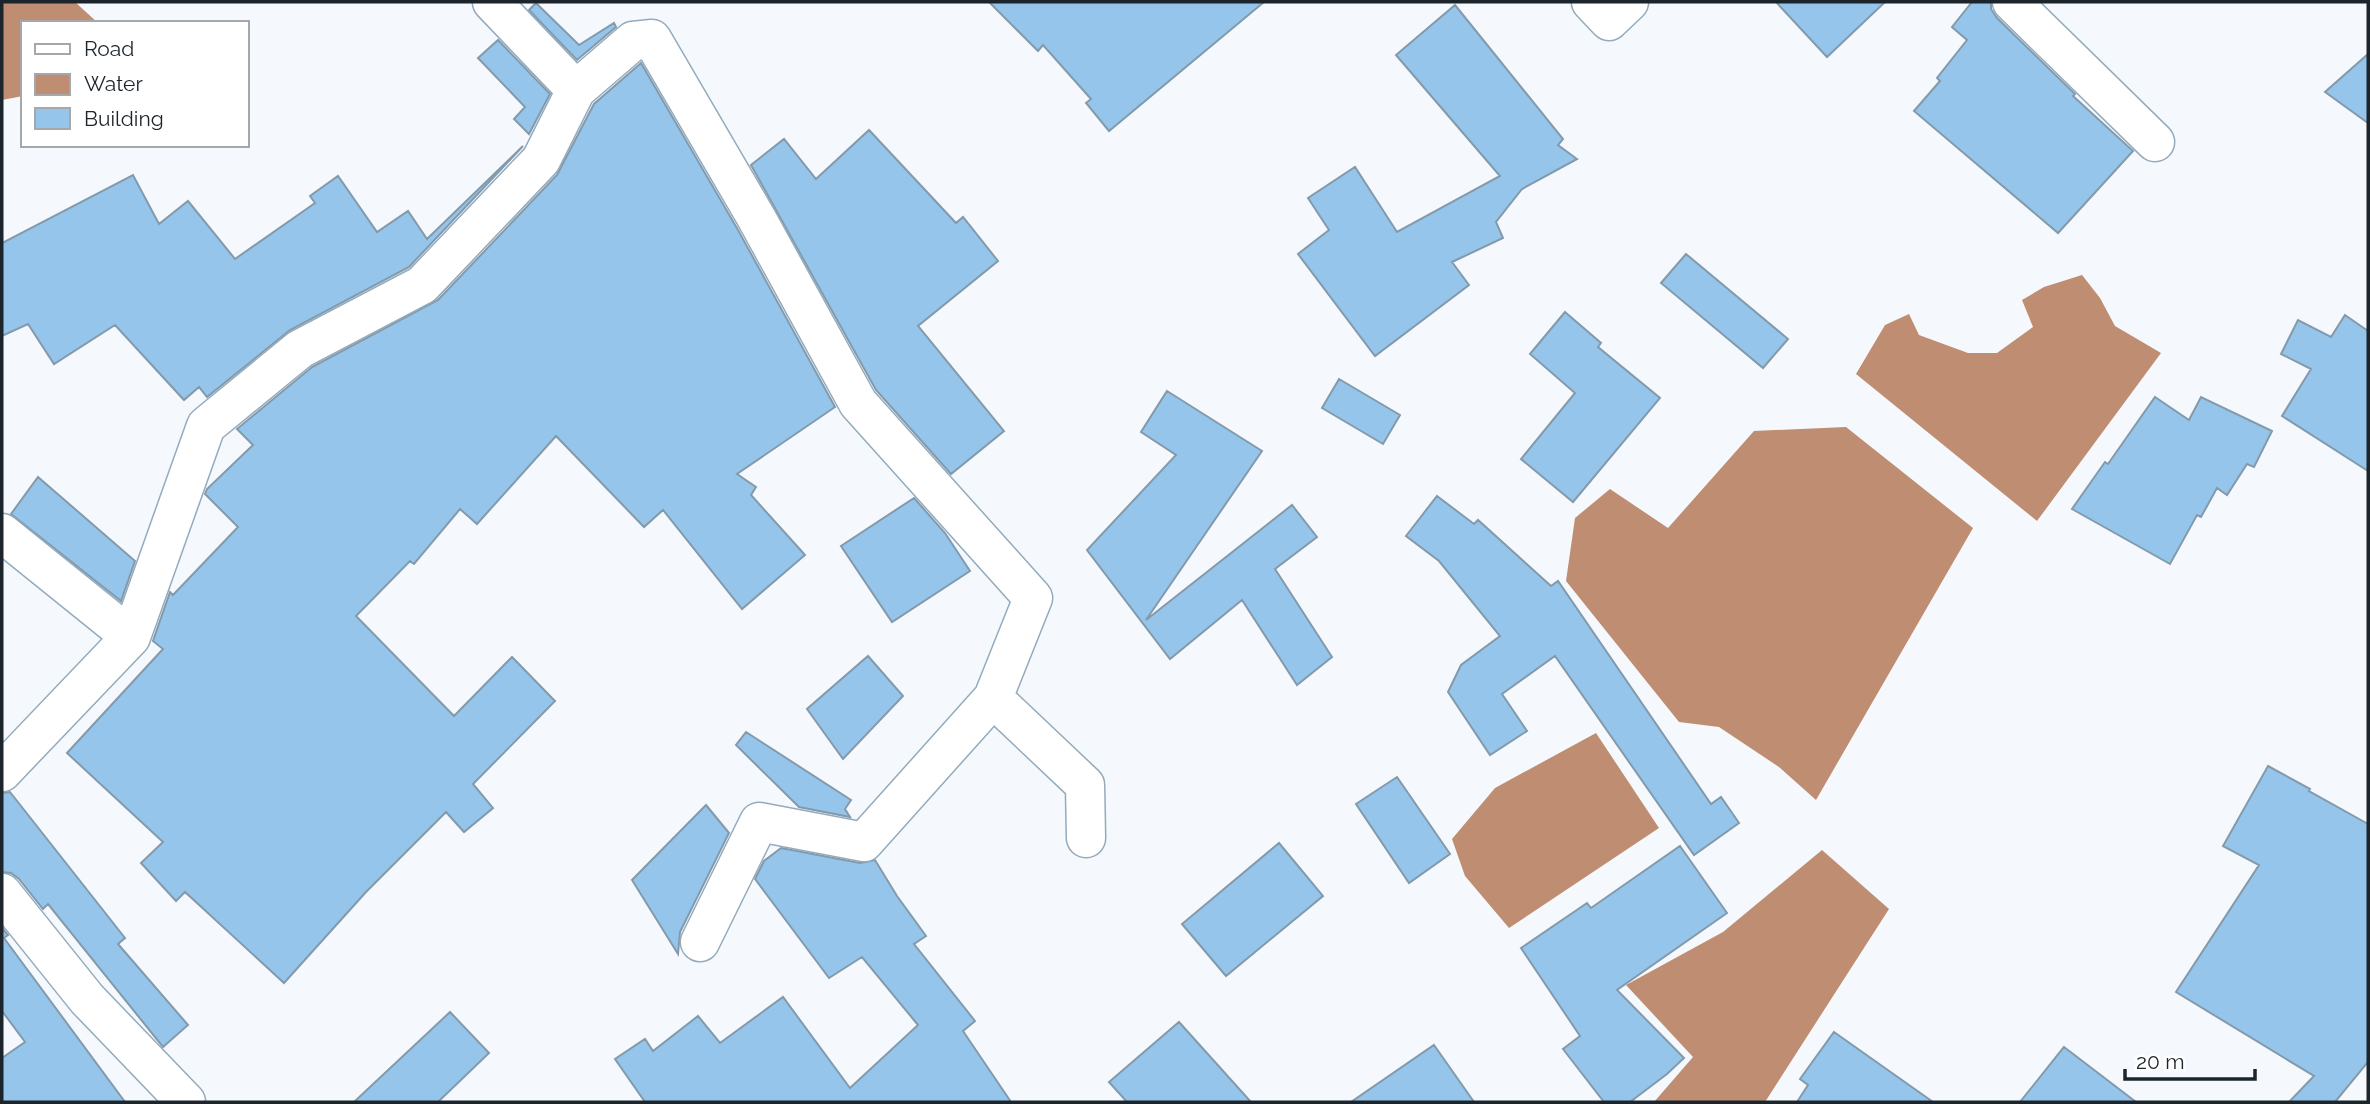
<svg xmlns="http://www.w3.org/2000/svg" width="2370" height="1104" viewBox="0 0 2370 1104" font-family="Raleway,sans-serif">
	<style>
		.water { fill: #bf8d71 }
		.building { fill: #95c5ea; stroke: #839aac; stroke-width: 2 }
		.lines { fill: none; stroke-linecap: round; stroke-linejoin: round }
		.street-casing { stroke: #93abbd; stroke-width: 41 }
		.street { stroke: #fff; stroke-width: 38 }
	</style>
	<rect width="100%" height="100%" fill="#f5f9fd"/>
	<path class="water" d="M2 2H75L98 23H23V96L2 100Z
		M2082 275 2100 298 2115 326 2161 353 2037 521 1856 374 1885 325 1909 314 1919 335 1968 353H1997L2033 327 2022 300 2044 287Z
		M1846 427 1973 528 1816 800 1779 767 1719 727 1679 722 1566 581 1575 518 1610 489 1668 528 1754 431Z
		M1596 733 1659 828 1509 928 1465 876 1452 839 1495 788Z
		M1822 850 1889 909 1765 1102H1654L1693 1057 1626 985 1723 932Z"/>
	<path class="building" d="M989 2H1264L1109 131 1086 103 1091 99 1043 45 1038 51Z
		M1776 2H1885L1827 57Z
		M1972 2H1991V9L1997 18 2075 94 2073 96 2133 151 2058 233 1914 111 1940 81 1937 78 1967 40 1952 27Z
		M536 3 579 45 614 23 616 27 577 60 529 10Z
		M1455 5 1563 139 1558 145 1577 159 1522 189 1496 222 1503 238 1452 262 1469 285 1375 356 1298 254 1329 230 1308 198 1355 167 1397 232 1500 176 1396 55Z
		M498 40 550 94 529 134 514 119 525 107 478 58Z
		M2368 54V123L2325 92Z
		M641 63 738 230 835 407 737 474 756 487 751 495 805 555 742 609 663 510 644 527 556 436 477 524 460 509 414 564 410 561 356 616 454 716 512 657 555 701 473 784 493 808 464 832 446 812 366 892 284 983 185 892 176 901 141 863 163 842 67 753 163 649 153 641 170 592 173 595 238 527 205 494 207 489 253 445 237 429 312 367 438 300 557 175 594 104Z
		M869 130 956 223 963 217 998 261 918 326 1004 431 951 474 876 390 751 165 784 139 816 179Z
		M523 146 409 267 290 330 207 397 199 387 184 400 115 325 54 364 28 324 2 336V243L133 175 159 224 188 201 235 259 315 203 310 196 338 176 377 232 408 211 427 239Z
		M1686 254 1788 339 1763 368 1661 283Z
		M1565 312 1601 343 1598 347 1660 398 1573 502 1521 459 1575 393 1530 354Z
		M2345 315 2368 331V471L2282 416 2311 369 2281 354 2298 320 2331 337Z
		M1339 379 1400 415 1383 444 1322 408Z
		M1167 391 1262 451 1146 620 1292 505 1317 537 1275 569 1332 657 1297 685 1242 600 1170 659 1087 550 1176 455 1141 432Z
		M2155 397 2189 420 2201 397 2272 431 2254 467 2247 464 2227 495 2217 488 2201 517 2197 515 2170 564 2072 509 2105 462 2108 464Z
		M38 477 135 561 121 601 11 514Z
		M1437 496 1474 524 1478 520 1551 586 1558 581 1711 804 1721 797 1739 823 1694 855 1555 656 1502 694 1527 731 1490 755 1448 692 1461 665 1500 636 1439 561 1406 536Z
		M914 498 945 533 970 571 892 622 841 546Z
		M868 656 903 696 843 759 807 709Z
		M746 732 851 800 845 809 850 817 799 807 736 745Z
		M2268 766 2310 789 2309 791 2368 824V1062L2335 1102H2289L2314 1076 2176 992 2259 865 2223 846Z
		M1397 777 1450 854 1409 883 1356 804Z
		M10 792 125 938 118 944 188 1025 163 1047 48 904 43 909 19 879 11 873 2 872V793Z
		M706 805 729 833 680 932 678 954 632 880Z
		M1279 843 1323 896 1226 976 1182 924Z
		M1680 846 1727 913 1617 990 1684 1058 1667 1074 1630 1102H1604L1563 1049 1580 1036 1521 948 1587 903 1591 908Z
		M781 848 860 863 875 860 897 896 926 936 914 944 975 1021 963 1031 1011 1102H645L615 1059 645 1039 653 1051 698 1016 720 1043 783 997 850 1088 918 1025 862 957 829 978 755 879 764 861Z
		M2 928 8 935 4 938 125 1102H2V1058L25 1042 2 1011Z
		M450 1012 489 1053 438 1102H354Z
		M1179 1022 1251 1102H1127L1109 1082Z
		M1834 1032 1933 1102H1797L1808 1085 1800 1079Z
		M1434 1045 1474 1102H1351Z
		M2064 1047 2136 1102H2020Z"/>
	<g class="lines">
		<g class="street-casing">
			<path id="street" d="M492 2 576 90
				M1591 2 1609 21 1629 2
				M2012 2 2155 142
				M2 533 131 637
				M2 772 131 637 206 426 300 349 422 285 541 160 576 90 633 41 652 39 757 219 858 403 1033 598 993 698 1085 785 1086 838
				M2 893 87 999 186 1102
				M700 942 759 822 864 842 993 698"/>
		</g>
		<use href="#street" class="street"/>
	</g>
	<rect width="2370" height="1104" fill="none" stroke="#1c252c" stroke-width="7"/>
	<rect x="21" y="21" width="228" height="126" fill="#ffffff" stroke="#a4a8ab" stroke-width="2"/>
	<rect x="35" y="44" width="35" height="10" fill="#ffffff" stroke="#a4a8ab" stroke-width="2"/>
	<text x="84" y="56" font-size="21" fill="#1c252c">Road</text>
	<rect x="35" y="74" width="35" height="21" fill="#bf8d71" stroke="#a4a8ab" stroke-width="2"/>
	<text x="84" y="91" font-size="21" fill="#1c252c">Water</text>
	<rect x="35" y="108" width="35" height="21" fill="#95c5ea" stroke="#a4a8ab" stroke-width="2"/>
	<text x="84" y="126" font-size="21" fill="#1c252c">Building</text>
	<path d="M2125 1069v10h130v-10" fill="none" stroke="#1c252c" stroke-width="3.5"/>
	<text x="2136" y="1069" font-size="21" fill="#1c252c" stroke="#ffffff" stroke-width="5" paint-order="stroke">20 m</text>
</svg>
